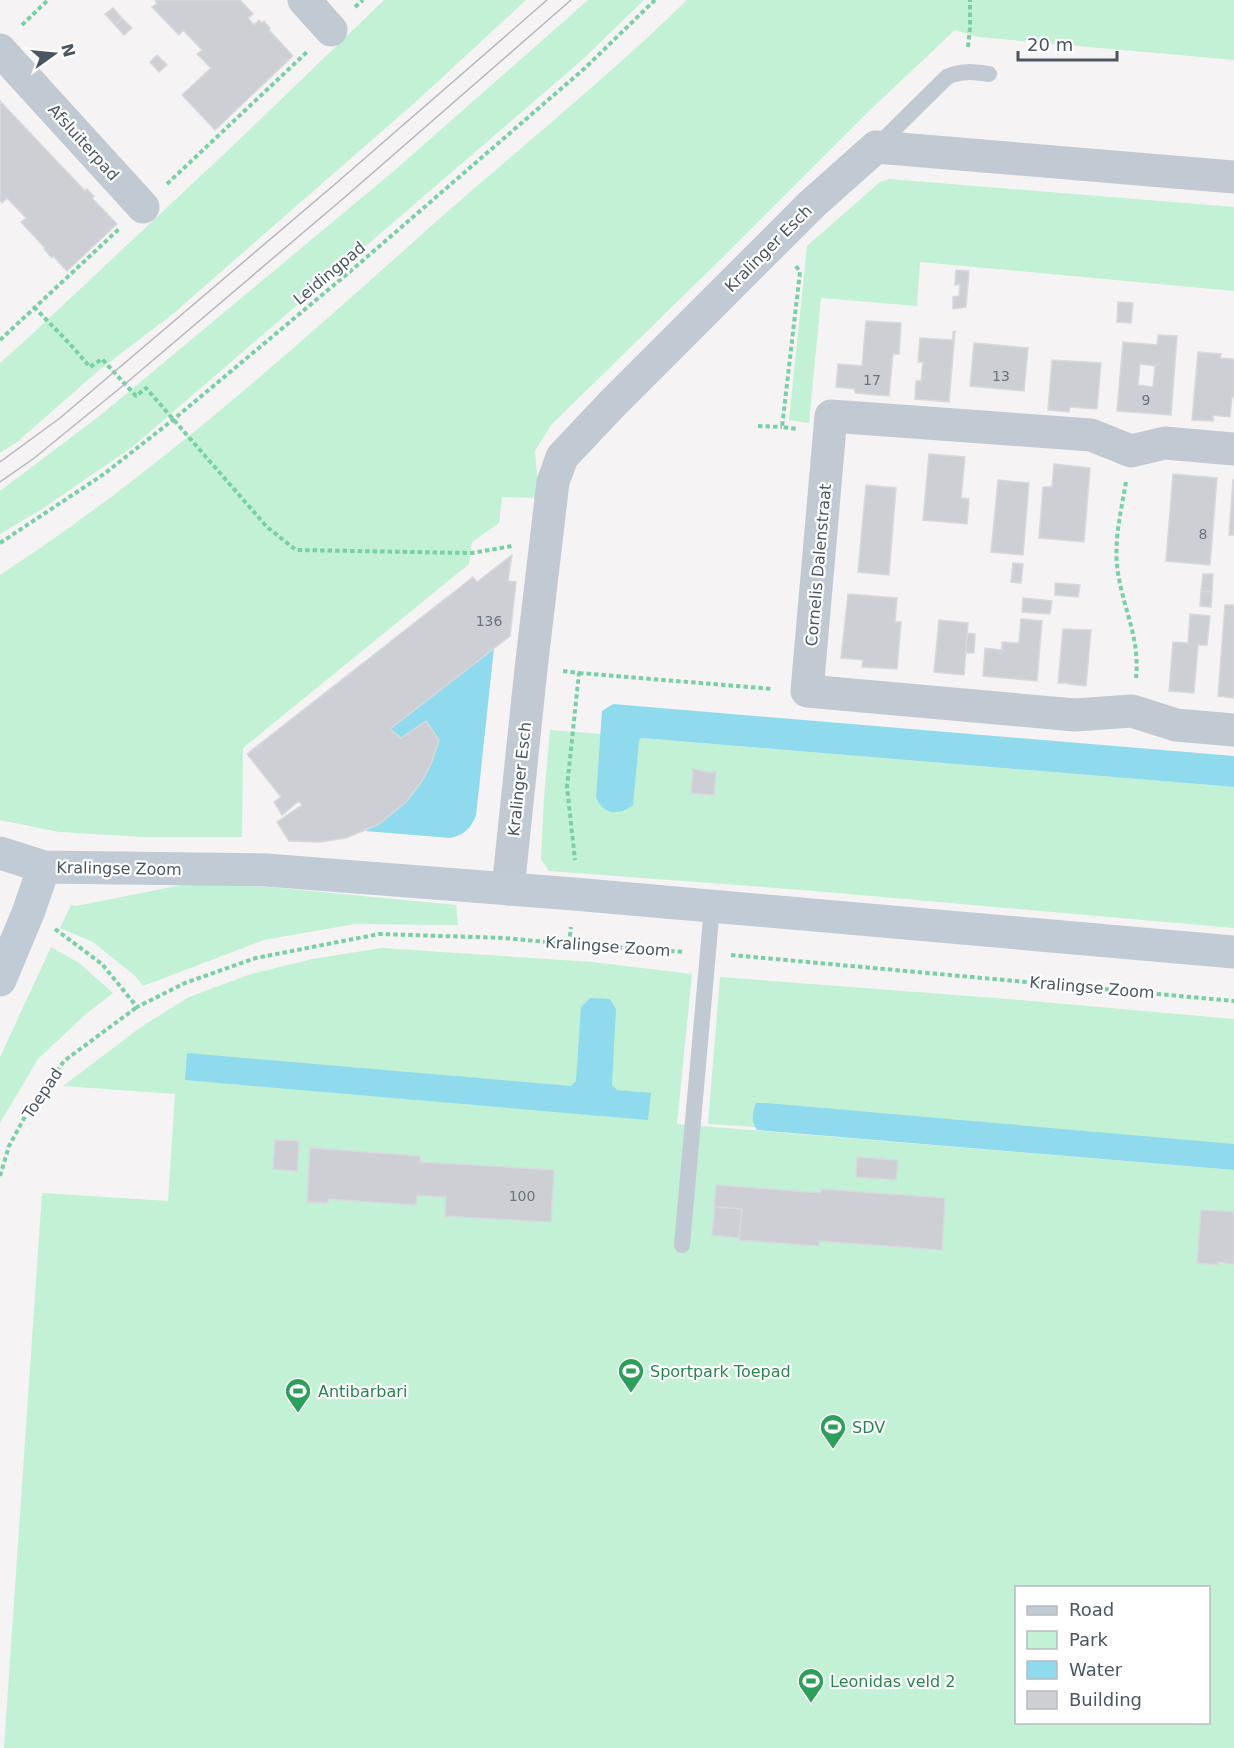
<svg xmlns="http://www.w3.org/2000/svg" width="1234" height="1748" viewBox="0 0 1234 1748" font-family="'DejaVu Sans',sans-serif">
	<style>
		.green { fill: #c3f1d5; fill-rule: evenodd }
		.water { fill: #90daee }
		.building { fill: #cdcfd5; stroke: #d7d9de; stroke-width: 1.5; fill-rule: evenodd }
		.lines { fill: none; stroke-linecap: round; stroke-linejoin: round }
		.path { stroke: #7ad0a6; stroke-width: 4; stroke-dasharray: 4.5 3; stroke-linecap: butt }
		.lane { stroke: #c1cad2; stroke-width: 16 }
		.street { stroke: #c1cad2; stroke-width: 33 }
		.secondary { stroke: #c1cbd6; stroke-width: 33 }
		.tram { stroke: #b5b8bd; stroke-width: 1.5 }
		.labels { text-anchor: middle; stroke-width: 4.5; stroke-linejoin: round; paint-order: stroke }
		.number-label { font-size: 14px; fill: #6b747e }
		.street-label { font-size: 16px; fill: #4a5661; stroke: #fff }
		.leisure-label { font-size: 16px; fill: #27864d; stroke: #fff; text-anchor: start }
	</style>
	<rect width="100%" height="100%" fill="#f5f3f3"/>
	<path class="green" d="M384 0H526L420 98 174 313 98 371 17 442 0 453V363L28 338 240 139Z
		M588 0H644L582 60 131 448 39 511 0 534V491L102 414 395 170Z
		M687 0H1234V60L978 37 955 30 871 109 721 259 551 425 535 451 539 498 502 497 499 523 472 542 469 564 243 748 242 837H145L59 832 0 820V575C158 472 299 344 439 219 522 146 608 77 687 0Z
		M889 179 1234 207V291L920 262 917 306 821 298 809 423 789 420 807 246 880 182Z
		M550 730 601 734 596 797 641 738 1234 787V928L803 890 549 871 541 859 544 798Z
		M187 884 270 887 456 905 458 925 355 924 264 940 143 986 135 976 93 942 60 928 71 905 76 906Z
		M51 947 79 963 113 993 86 1014 38 1059 0 1123V1057Z
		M382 948 592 962 692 974 677 1124 1234 1170V1748H4L42 1193 168 1201 175 1094 63 1086 141 1027 189 997 251 974 312 959ZM1016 1588H1208V1722H1016Z
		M720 977 1020 1000 1234 1019V1158L708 1124Z"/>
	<path class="water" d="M494 648 476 816C470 829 464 835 450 838L365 831 379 824 406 802 439 740 426 721 401 738 390 729Z
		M613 704 1234 756V787L641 738 639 741 633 805C619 816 603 815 596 797L602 711Z
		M590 998 610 999 616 1009 612 1085 617 1090 651 1093 648 1120 185 1080 187 1053 571 1086 576 1081 581 1007Z
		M756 1103H766L1234 1144V1170L757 1130C751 1121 752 1114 756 1103Z"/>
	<path class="building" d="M155 0H240L253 14 248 18 254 25 259 20 262 23 264 21 270 28 269 30 293 56 215 130 182 95 211 68 197 54 202 50 183 30 179 35 152 7 157 3Z
		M113 8 122 18 115 25 105 14Z
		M122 18 132 28 124 35 115 25Z
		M157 55 167 65 159 72 150 62Z
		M0 101 85 191 87 189 94 196 92 198 117 224 67 271 53 256 52 258 44 249 45 248 21 222 26 218 7 198 2 203 0 200Z
		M956 270 969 271 966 307 953 309V297L959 296 960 284 955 285Z
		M1118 302 1133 303 1131 323 1117 322Z
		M866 321 901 323 899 354H893L889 396 855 393V389L836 387 838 364 862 366Z
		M955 331 949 402 915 399 916 381H921L923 362H918L920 338 953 340V332Z
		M1158 335 1177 336 1171 415 1117 411 1123 342 1157 345ZM1140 364 1155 366 1153 387 1138 385Z
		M974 343 1028 348 1024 391 970 386Z
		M1198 352 1221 354 1220 358 1234 359V397H1232L1230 417 1213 415V421L1192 420Z
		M1052 360 1101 363 1097 409 1070 407 1069 412 1048 410Z
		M929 454 965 457 961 498 969 499 967 524 923 520Z
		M1054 464 1090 468 1084 542 1039 538 1043 487H1052Z
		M1173 474 1217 478 1210 565 1166 561Z
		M998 480 1029 483 1023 555 991 552Z
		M1233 480H1234V535H1229Z
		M866 485 896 488 889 575 858 572Z
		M512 555 508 581 516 582 510 636 390 729 401 738 426 721 439 740 431 764 422 781 406 802 379 824 346 838 320 842 289 841 277 822 302 805 299 801 282 815 274 802 281 797 247 754 473 577 477 582Z
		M1013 563 1023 564 1021 583 1011 582Z
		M1203 574H1213L1212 592 1201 591Z
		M1055 583 1080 585 1078 597 1055 595Z
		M1201 591 1212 592 1211 607 1200 606Z
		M848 594 897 598 895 622H901L897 669 862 667 863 660 841 658Z
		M1023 598 1052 601 1050 614 1022 612Z
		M1225 605H1234V698L1218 696Z
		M1190 614 1210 616 1207 645H1198L1194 693 1169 691 1173 642 1188 643Z
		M1021 619 1042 621 1037 681 983 676 985 648 1002 650V642L1019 643Z
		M939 620 968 623 964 675 934 672Z
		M1063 629 1091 630 1086 686 1068 684 1069 683H1058Z
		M967 633 975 634 974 653H966Z
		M693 769 713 773V771L716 772 714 795 691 793Z
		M275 1140 299 1141 297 1171 273 1169Z
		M310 1148 420 1156V1162L554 1170 551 1222 445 1216 446 1197 417 1195 416 1205 328 1199V1203L307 1202Z
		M857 1157 898 1160 896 1180 856 1177Z
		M716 1185 821 1193V1189L945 1198 942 1250 819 1241V1246L739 1240 742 1209 714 1207Z
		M715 1207 742 1209 739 1238 712 1235Z
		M1201 1210 1234 1212V1264L1218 1262V1265L1197 1263Z"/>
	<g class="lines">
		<path class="path" d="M355 7 363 0
			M22 25 48 0
			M968 47 970 28V0
			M167 184 308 51
			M796 266 800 272 782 427 797 429
			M34 307 69 343 90 367 102 359 136 396 146 388 267 527 296 550 472 553 512 546
			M0 340 120 228
			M758 426 782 427
			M1126 482C1121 512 1113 543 1118 573 1124 611 1140 638 1136 678
			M0 543 104 474 174 419 353 269 585 68 655 0
			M563 671 579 673 567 787 575 860
			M579 673 773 689
			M55 929 102 964 137 1007 185 983 256 958 379 934 504 938 569 944 685 952
			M569 944 571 927
			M731 955 1234 1001
			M0 1176 9 1146 27 1113 64 1061 137 1007"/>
		<path class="lane" d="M876 147 947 77C961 70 974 72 989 74
			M682 1245 712 907"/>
		<path class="street" d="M304 0 331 30
			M0 50 143 207
			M1234 449 1165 443 1131 451 1091 435 831 416 807 691 1075 715 1132 711 1176 725 1234 730
			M508 889 531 669 553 482 562 457 611 405 812 204 876 147 1234 177"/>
		<path class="secondary" d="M0 853 44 867 266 870 574 894 1234 952
			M0 980 28 913 44 867"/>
		<path class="tram" d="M0 462 60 418 334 185 547 0
			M0 482 33 459 125 384 345 197 571 0"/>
	</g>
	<defs>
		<g id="stadium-pin" transform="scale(1.35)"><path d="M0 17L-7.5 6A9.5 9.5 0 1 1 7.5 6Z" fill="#2e9e5b" stroke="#fff"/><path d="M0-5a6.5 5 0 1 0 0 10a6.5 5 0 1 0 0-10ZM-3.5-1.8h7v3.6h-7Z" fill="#fff"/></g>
	</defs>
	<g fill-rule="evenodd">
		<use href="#stadium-pin" x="631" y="1371"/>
		<use href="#stadium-pin" x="298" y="1391"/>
		<use href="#stadium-pin" x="833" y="1427"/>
		<use href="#stadium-pin" x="811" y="1681"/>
	</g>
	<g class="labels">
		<g class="number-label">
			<text x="1001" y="381">13</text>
			<text x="872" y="385">17</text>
			<text x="1146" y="405">9</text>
			<text x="1203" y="539">8</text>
			<text x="489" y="626">136</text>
			<text x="522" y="1201">100</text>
		</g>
		<g class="street-label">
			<text transform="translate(84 142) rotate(48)" y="6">Afsluiterpad</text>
			<text transform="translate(768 248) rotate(-45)" y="6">Kralinger Esch</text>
			<text transform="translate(329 273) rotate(-40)" y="6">Leidingpad</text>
			<text transform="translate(818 565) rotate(-85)" y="6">Cornelis Dalenstraat</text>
			<text transform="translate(519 779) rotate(-84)" y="6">Kralinger Esch</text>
			<text transform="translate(119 868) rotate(1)" y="6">Kralingse Zoom</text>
			<text transform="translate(608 946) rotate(4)" y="6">Kralingse Zoom</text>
			<text transform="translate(1092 987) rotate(5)" y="6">Kralingse Zoom</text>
			<text transform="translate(42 1093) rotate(-56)" y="6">Toepad</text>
		</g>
		<g class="leisure-label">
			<text x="650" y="1377">Sportpark Toepad</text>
			<text x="318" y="1397">Antibarbari</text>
			<text x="852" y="1433">SDV</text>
			<text x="830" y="1687">Leonidas veld 2</text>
		</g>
	</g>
	<rect x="1015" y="1586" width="195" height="138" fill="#ffffff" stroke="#b7bbc0" stroke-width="1.5"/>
	<rect x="1027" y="1606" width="30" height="9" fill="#c1cbd6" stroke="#b7bbc0" stroke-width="1.5"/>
	<text x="1069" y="1616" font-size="18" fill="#4a5661">Road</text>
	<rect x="1027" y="1631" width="30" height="18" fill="#c3f1d5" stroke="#b7bbc0" stroke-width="1.5"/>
	<text x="1069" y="1646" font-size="18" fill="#4a5661">Park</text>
	<rect x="1027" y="1661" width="30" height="18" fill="#90daee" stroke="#b7bbc0" stroke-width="1.5"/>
	<text x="1069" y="1676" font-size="18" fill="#4a5661">Water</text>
	<rect x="1027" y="1691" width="30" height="18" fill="#cdcfd5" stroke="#b7bbc0" stroke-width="1.5"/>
	<text x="1069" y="1706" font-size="18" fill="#4a5661">Building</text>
	<g transform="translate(54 54) rotate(75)" stroke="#ffffff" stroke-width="4.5" paint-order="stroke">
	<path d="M0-4.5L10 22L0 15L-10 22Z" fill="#4a5661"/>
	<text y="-9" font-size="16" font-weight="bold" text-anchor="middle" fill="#4a5661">N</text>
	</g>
	<path d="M1018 51v9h99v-9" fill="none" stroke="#4a5661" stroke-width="3"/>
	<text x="1027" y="51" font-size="18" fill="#4a5661" stroke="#ffffff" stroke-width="4.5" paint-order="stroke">20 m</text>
</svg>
